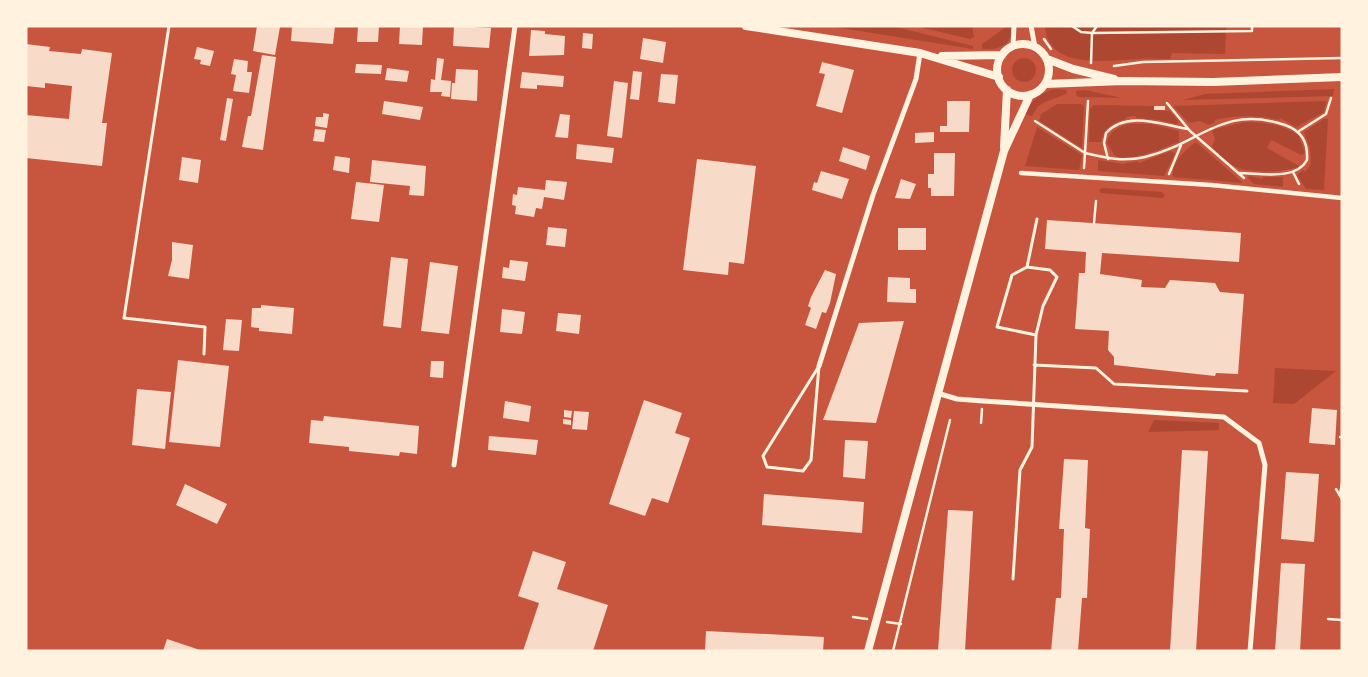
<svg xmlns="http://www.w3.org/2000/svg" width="1368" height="677" viewBox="0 0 1368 677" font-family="'Titillium Web',sans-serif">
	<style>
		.green { fill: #ae4732 }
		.building { fill: #f7dbc8 }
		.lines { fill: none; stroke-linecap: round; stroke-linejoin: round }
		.path { stroke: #fff3e0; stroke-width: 2.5 }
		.service { stroke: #fff3e0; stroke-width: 3 }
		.pedestrian { stroke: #fff3e0; stroke-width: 4.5 }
		.minor { stroke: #fff3e0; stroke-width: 5 }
		.tertiary { stroke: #fff3e0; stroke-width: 8 }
	</style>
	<rect width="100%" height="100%" fill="#c8553d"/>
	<path class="green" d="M828 26H892L973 46V49Z
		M915 26H972L974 37 970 39Z
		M1012 26C1013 45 999 50 982 49V44L1006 27Z
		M1045 26H1226L1225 54 1172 53 1170 59C1160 59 1150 58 1139 59 1108 60 1048 71 1045 26Z
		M1012 70a12 12 0 1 1 24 0a12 12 0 1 1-24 0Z
		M1057 89 1067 90 1066 94 1045 102 1038 106 1032 116 1025 114C1030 101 1043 91 1057 89Z
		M1334 89 1333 96 1183 100 1205 94Z
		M1085 90 1122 98 1079 97 1076 95V91Z
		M1326 101 1324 112 1296 127 1280 118 1279 120C1258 115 1234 115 1215 120V122L1209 125 1200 121 1189 123 1173 106Z
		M1057 104H1082L1084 107 1082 148 1039 121 1041 114Z
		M1094 105 1154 106V110L1170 111 1179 122 1176 124 1159 120 1136 118V116L1126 117V119C1112 123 1104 128 1101 142H1089L1090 109Z
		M1324 119H1328L1324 190 1306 189 1297 175 1303 170 1305 172 1311 164 1310 148 1304 132Z
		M1245 122C1263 122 1284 124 1299 136L1305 153 1301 155 1271 140 1267 148 1299 166C1286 173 1249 173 1236 167 1227 163 1219 154 1212 147L1215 139 1212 130Z
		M1131 124H1151L1179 131V142C1161 148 1133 163 1115 156L1107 143C1110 130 1119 126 1131 124Z
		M1037 127 1082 155 1079 170 1025 166Z
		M1196 142 1243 183 1173 177C1171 163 1186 149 1196 142Z
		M1171 151 1175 154 1164 176 1098 171V160L1123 164 1138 161 1139 163Z
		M1249 176 1263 179V177H1283V187L1254 184 1248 178Z
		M1102 188 1162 192 1165 195 1163 198 1101 193 1099 190Z
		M1275 368 1336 371 1294 404 1273 403Z
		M1154 420 1219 423V430L1148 432Z"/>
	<path class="building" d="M257 26 280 27 275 55 253 51Z
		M292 26H335L333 44 291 41Z
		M358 26H379L378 42H357Z
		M400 26H423L422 45 399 44Z
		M454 26 491 28 489 48 453 46Z
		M531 30 545 31V34L565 36 564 55 529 56Z
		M583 33 593 34 592 49 582 48Z
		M643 38 666 42 663 63 640 59Z
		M26 44 50 47 49 51 81 54 82 49 112 53 102 123H107L102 166 26 158V115L69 119 72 86 45 83V88L26 86Z
		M197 47 214 51 210 66 200 64 201 60 194 59Z
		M262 55 276 57 263 150 242 147 248 116H251Z
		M437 58 444 59 441 80 451 81 450 97 441 96 442 92H430L431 79 435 80Z
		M234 59 248 61 247 72H252L249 93 233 91 236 75 231 74Z
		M822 62 854 70 842 113 816 106 825 74 819 73Z
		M356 64 382 65 381 74 355 73Z
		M387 68 409 71 407 82 385 80Z
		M456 69 478 70 477 101 451 99 452 83H455Z
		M633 71 642 72 639 100 630 99Z
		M522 72 564 76 563 87 537 85V89L520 88Z
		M661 74 678 75 675 104 658 102Z
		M614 81 628 83 622 138 607 136Z
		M227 98 233 99 226 141 220 140Z
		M384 101 423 107 420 120 382 114Z
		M947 101H970L969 132H940V126H947Z
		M1154 106H1165V110H1154Z
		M323 113 329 114 327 128 315 126 316 117H323Z
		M560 114 570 115 568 138 555 137Z
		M315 129 326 130 324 142 313 141Z
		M934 132V142L915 143V133Z
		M577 144 614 148 612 163 576 159Z
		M843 147 870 156 866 170 839 161Z
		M934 153H955L954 196H931V188H928V174H934Z
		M335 156 350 158 349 173 333 170Z
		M182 157 201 160 198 183 179 180Z
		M697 159 756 166 744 264 729 262 728 275 683 270Z
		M372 160 426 166 424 196 409 195 410 186 370 182Z
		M821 171 849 179 842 199 812 190 814 182 817 183Z
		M901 179 916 184 910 199 895 198Z
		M546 180 567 182 564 200 544 197 542 209 536 208 534 217 515 214 516 206 512 205 513 194 517 195 518 187 545 190Z
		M356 182 384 185 379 222 351 219Z
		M1047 220 1241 233 1239 262 1102 253 1100 274 1142 280 1141 287 1165 288 1170 280 1215 283 1220 292 1244 294 1238 374 1216 373 1215 376 1114 365V357L1108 350 1109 331 1075 329 1079 273H1085L1086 252 1045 249Z
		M548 227 567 229 565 247 546 245Z
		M898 228H926V250H898Z
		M172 242 193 245 189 279 168 276 172 260Z
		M391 257 408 259 401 328 383 326Z
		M510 260 528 262 525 281 502 278 503 267 509 268Z
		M430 262 458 266 449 334 421 331Z
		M825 270 836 274 830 303 826 313 822 312 816 329 805 325 811 308 808 306 811 297Z
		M888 277 910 278V289H916V303L887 302Z
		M261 305 294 308 292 334 259 331V328L251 327 252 308H261Z
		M502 309 525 312 522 334 500 332Z
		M558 313 581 315 579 334 556 331Z
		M226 319 242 320 239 351 223 350Z
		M904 321 876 423 823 420 859 323Z
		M178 360 229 366 220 447 169 442Z
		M431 361H444L443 378 430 377Z
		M137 389 171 392 165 449 132 445Z
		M644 400 682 413 675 433 690 438 668 503 652 498 645 516 609 504Z
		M505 401 531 406 529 422 503 418Z
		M1312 408 1337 410 1335 445 1309 443Z
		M564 410 572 411 571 418 564 417Z
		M574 411 589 412 587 430 572 429Z
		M324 416 419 426 417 454 400 452 399 456 349 451V447L309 443 311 420 323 421Z
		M563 419 571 420V425L563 424Z
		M489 436 538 440 536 455 488 450Z
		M845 440 868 441 865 479 843 477Z
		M1182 450 1208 451 1196 651H1170Z
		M1064 459 1088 460 1085 528 1090 529 1087 598H1082L1078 651H1051L1056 598H1061L1064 529H1059Z
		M1286 472 1319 474 1314 542 1281 539Z
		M185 484 227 504 217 524 176 505Z
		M764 494 864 502 862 533 762 525Z
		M948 510 973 511 965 651H938Z
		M533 551 566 562 557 589 608 605 593 651H523L539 603 518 596Z
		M1281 563 1305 564 1300 651H1275Z
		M706 631 824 637 823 651H705Z
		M167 639 200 650V651H163Z"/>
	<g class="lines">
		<path class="path" d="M1072 26 1081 32 1092 33 1252 31V26
			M1044 39 1051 49
			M1091 63 1092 33 1097 26
			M1114 66 1143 62 1342 58
			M1088 101 1085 153C1106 158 1123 162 1145 157 1200 144 1222 104 1285 125 1302 131 1308 142 1307 160 1296 181 1260 173 1240 173
			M1167 103 1190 131 1244 178
			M1035 121 1085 153 1084 168
			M1299 131 1326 114 1331 98
			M1108 159 1104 143 1106 133C1127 110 1162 125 1188 129
			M1293 172 1299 184
			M1169 174 1181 145
			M1094 223 1096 201
			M981 423 982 409
			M1340 437H1342
			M1336 489 1342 499
			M1340 495 1342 483
			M853 617 867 619
			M1328 619 1342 620
			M887 622 901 624
			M893 651 950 420"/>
		<path class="service" d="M169 26 124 318 205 327 204 354
			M1036 335 997 327 1012 275 1027 267 1037 219
			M1034 365 1096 368 1114 384 1247 391
			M819 366 811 460 803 471 767 467 763 456Z
			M1013 579 1020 470 1032 447 1036 335 1043 306 1057 277 1050 270 1027 267"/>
		<path class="pedestrian" d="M1021 173 1211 185 1342 198"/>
		<path class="minor" d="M1031 26 1035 47
			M1013 46 1014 26
			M819 366 873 195 916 79 920 53
			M937 393 957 399 983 401 1224 417 1259 443 1265 465 1250 651
			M454 465 515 26"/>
		<path class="tertiary" d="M746 26 920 53 999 77
			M997 70a26 26 0 1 1 52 0a26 26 0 1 1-52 0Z
			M942 56 1002 55
			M1047 59 1073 69 1114 79
			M1045 84 1123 81 1213 82 1342 77
			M1004 147 1007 90
			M868 651 1004 151 1030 95"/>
	</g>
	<rect width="1368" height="677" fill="none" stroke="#fff3e0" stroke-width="55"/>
</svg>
